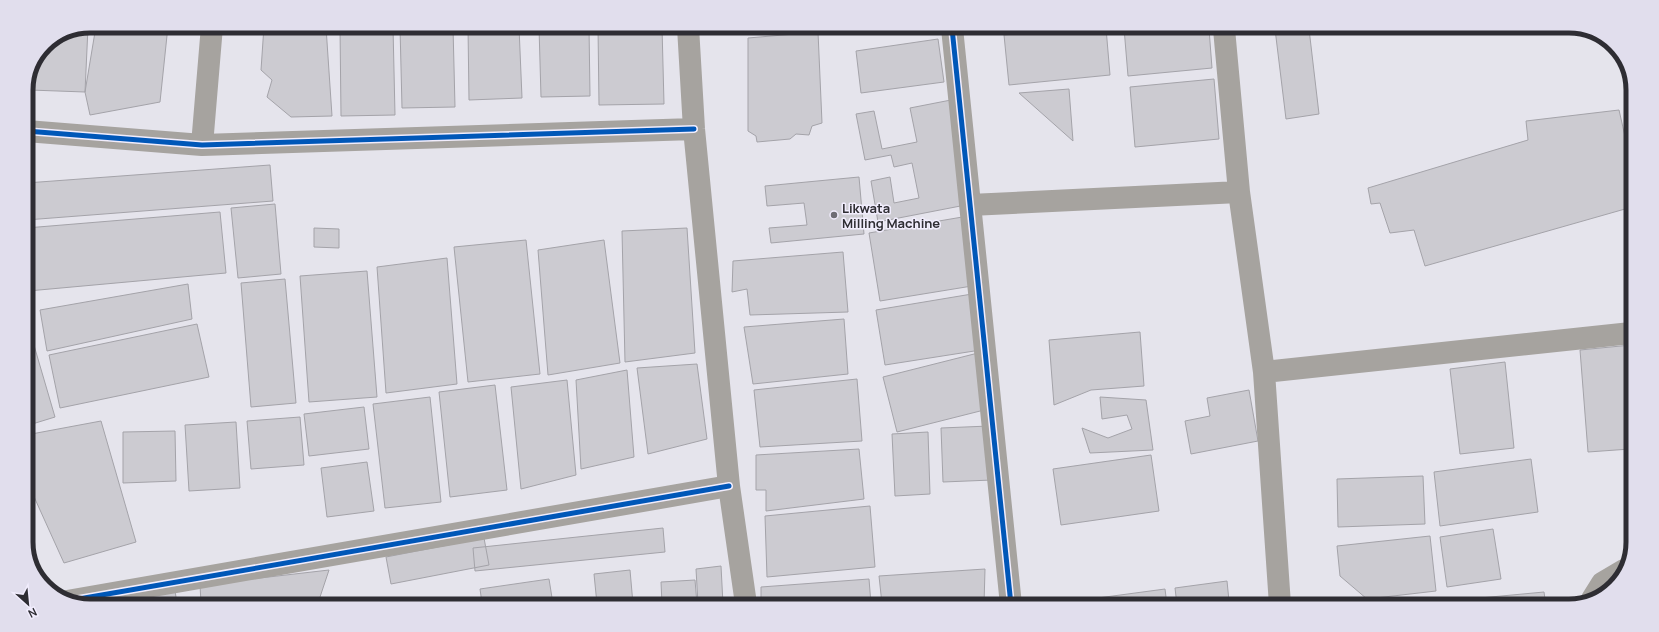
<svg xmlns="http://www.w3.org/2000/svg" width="1659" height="632" viewBox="0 0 1659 632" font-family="Manrope,sans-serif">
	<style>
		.building { fill: #cccbd1; stroke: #a4a3a9 }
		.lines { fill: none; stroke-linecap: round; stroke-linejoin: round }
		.minor { stroke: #a6a39f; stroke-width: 22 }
		.cycleway-casing { stroke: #f1edfd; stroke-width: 8 }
		.cycleway { stroke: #0057b8; stroke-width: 5 }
		.poi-dot { fill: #6e6d74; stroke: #f1edfd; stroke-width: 1.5 }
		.labels { text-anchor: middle; stroke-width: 3; stroke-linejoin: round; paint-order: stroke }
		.poi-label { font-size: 13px; font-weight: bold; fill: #2e2d33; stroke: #f1edfd; text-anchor: start }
		.rim { fill: none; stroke: #2e2d33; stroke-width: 5 }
	</style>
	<rect width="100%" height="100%" fill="#e5e4ec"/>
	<path class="building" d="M96 26H168L160 102 90 115 85 92Z
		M264 26 326 27 332 116 291 117 267 97 272 80 261 70Z
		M88 27 85 92 30 90 31 76 45 44Z
		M340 27H393L395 115 341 116Z
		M400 27H453L455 107 402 108Z
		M468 27H519L522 98 469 100Z
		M539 27H589L590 96 541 97Z
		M598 27H662L664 104 599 105Z
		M854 28H890L855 32Z
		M1073 28H1106L1110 75 1009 85 1004 35Z
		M1124 28 1209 29 1212 68 1128 76Z
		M1275 29H1309L1319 114 1286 119Z
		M818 32 822 123 812 126 809 135 796 134 790 139 757 142 756 136 748 131V38Z
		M938 39 944 82 861 93 856 51Z
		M1214 79 1219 139 1135 147 1130 87Z
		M1069 89 1073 141 1019 93Z
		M956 99 976 203 878 222 871 181 890 177 894 203 919 198 912 163 894 167 891 155 865 160 856 114 874 111 882 149 917 142 910 108Z
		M1619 110 1632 167V207L1425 266 1414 230 1390 233 1380 203 1371 204 1368 188 1528 140 1526 121Z
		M270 165 273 201 26 220V183Z
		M859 177 864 234 771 243 769 228 807 225 804 203 767 206 765 186Z
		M275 204 281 274 238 278 231 208Z
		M220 212 226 273 28 291 26 228Z
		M974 215 972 286 880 301 869 233Z
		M314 228 339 229V248L314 247Z
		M687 228 695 353 625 362 622 231Z
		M526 240 540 374 468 382 454 247Z
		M604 240 620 363 548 375 538 250Z
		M843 252 848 312 750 315 747 289 732 292 733 261Z
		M447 258 457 384 386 393 377 267Z
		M367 271 377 397 309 402 300 276Z
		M285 279 296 403 251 407 241 283Z
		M188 284 192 319 47 351 40 310Z
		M978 293 987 349 885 365 876 310Z
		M26 318 55 417 29 425 26 417Z
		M844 319 848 374 753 384 744 327Z
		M197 324 209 377 60 408 49 355Z
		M1140 332 1144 386 1091 390 1054 405 1049 340Z
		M1631 345 1630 449 1588 452 1580 350Z
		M982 352 996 407 897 432 883 377Z
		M1505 362 1514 448 1460 454 1450 369Z
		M697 364 707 439 648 454 637 368Z
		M627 370 634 457 581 469 576 380Z
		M857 379 862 441 760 447 754 390Z
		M567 380 576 475 521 489 511 387Z
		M495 385 507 490 450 497 439 392Z
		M1249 390 1258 441 1191 454 1185 421 1210 416 1207 398Z
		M430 397 441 502 385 508 373 404Z
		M1100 397 1146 400 1153 450 1090 453 1082 428 1108 438 1132 429 1127 415 1102 419Z
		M364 407 369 449 309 456 304 414Z
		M300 417 304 465 251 469 247 421Z
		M101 421 136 542 64 563 26 479V435Z
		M236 422 240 488 189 491 185 425Z
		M989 426 992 480 943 482 941 428Z
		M175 431 176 481 123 483V432Z
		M928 432 930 494 895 496 892 434Z
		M859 449 864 499 766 511V490H756V455Z
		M1151 455 1159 511 1061 525 1053 469Z
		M1531 459 1538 512 1440 526 1434 472Z
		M367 462 374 511 327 517 321 468Z
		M1423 476 1425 524 1338 527 1337 479Z
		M870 506 875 567 767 577 765 516Z
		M663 528 665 552 475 571 473 548Z
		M1493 529 1501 579 1447 587 1440 537Z
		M1430 536 1436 591 1367 599 1340 576 1337 546Z
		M484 538 489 565 391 584 386 557Z
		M721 566 723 604H698L696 569Z
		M985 569 984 605 882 604 879 576Z
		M329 570 318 603H201L200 585Z
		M630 570 633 604H597L594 574Z
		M549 579 553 604 482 603 480 589Z
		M869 579 871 604H761V587Z
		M695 580 697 604H662L661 582Z
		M1227 581 1229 601 1199 605H1177L1175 588Z
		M1165 589 1167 605H1068V602Z
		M175 591 177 603H147L146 595Z
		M1544 592 1546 606H1448V601Z
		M1430 599 1431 606H1391Z"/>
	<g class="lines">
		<path class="minor" d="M688 27 694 129 729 486 746 604
			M952 28 1011 605
			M1224 29 1239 192 1264 372 1280 605
			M26 131 202 145 694 129
			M202 145 212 26
			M970 205 1239 192
			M1264 372 1631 333
			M1592 599 1602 583 1624 570
			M67 601 729 486"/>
		<g class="cycleway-casing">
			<path id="cycleway" d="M952 28 1011 605
				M26 131 202 145 694 129
				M67 601 729 486"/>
		</g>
		<use href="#cycleway" class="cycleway"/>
	</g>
	<circle class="poi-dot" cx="834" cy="215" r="4"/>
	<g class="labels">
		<g class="poi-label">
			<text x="842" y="213">Likwata<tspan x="842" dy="15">Milling Machine</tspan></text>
		</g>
	</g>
	<path d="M0 0H1659V632H0ZM90 33H1569A57 57 0 0 1 1626 90V542A57 57 0 0 1 1569 599H90A57 57 0 0 1 33 542V90A57 57 0 0 1 90 33Z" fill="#e1deed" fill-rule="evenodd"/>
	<path class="rim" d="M90 33H1569A57 57 0 0 1 1626 90V542A57 57 0 0 1 1569 599H90A57 57 0 0 1 33 542V90A57 57 0 0 1 90 33Z"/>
	<g transform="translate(28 604) rotate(153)" stroke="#f1edfd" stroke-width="3" paint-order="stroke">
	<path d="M0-3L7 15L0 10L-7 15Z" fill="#2e2d33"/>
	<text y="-6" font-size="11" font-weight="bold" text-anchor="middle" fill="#2e2d33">N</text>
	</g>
</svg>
